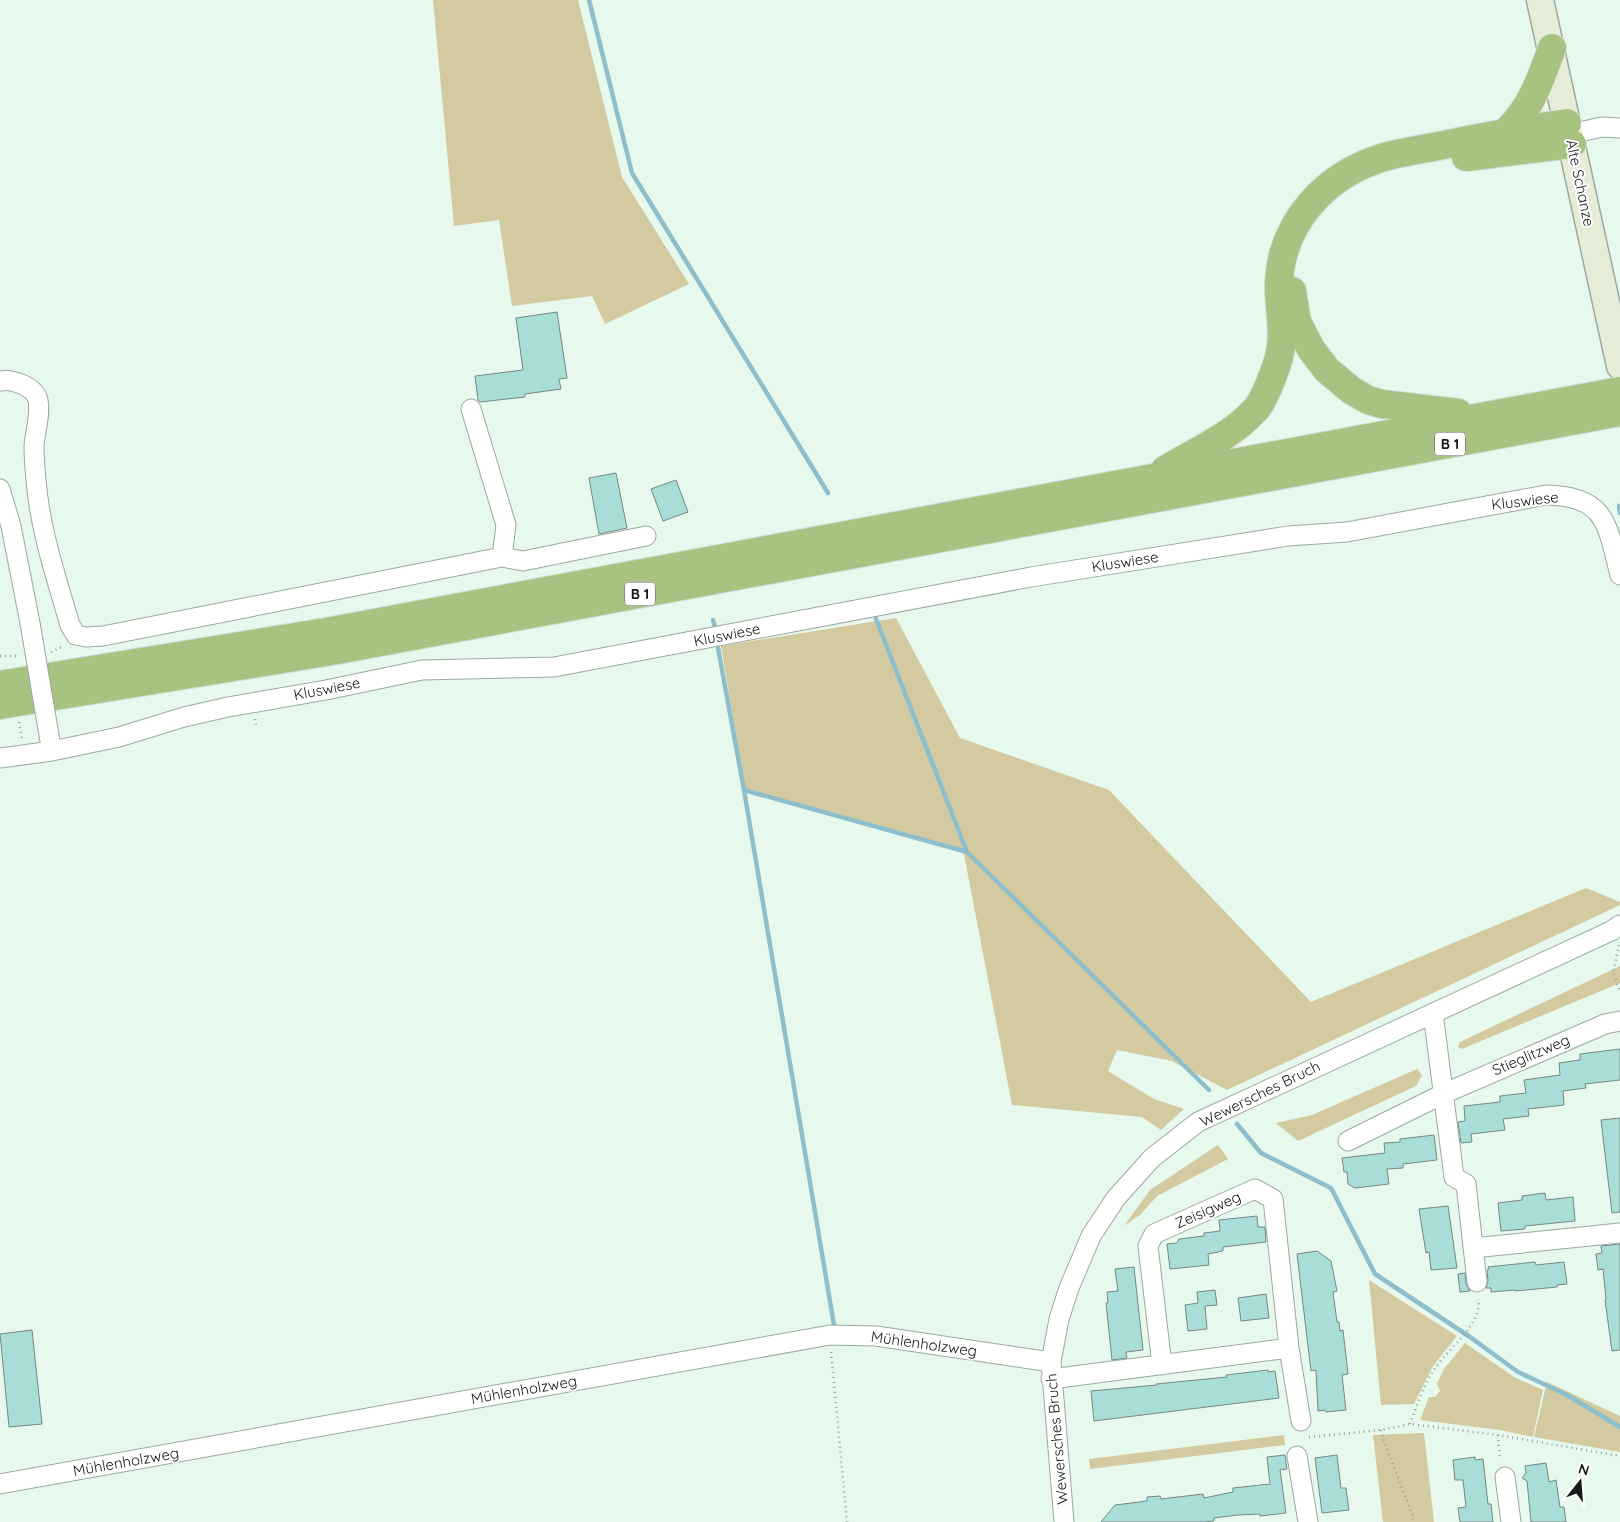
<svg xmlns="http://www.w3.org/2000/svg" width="1620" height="1522" viewBox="0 0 1620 1522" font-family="Quicksand,sans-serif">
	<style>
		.green { fill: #d3caa2 }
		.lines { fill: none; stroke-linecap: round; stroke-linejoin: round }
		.stream { stroke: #8dbecb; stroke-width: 4.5 }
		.building { fill: #a9ddd7; stroke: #758886 }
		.street-casing { stroke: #9aaaa0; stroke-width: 21 }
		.secondary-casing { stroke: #9aaaa0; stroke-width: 29 }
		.highway-casing { stroke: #d9dada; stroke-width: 30 }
		.path { stroke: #95a299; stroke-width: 2.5; stroke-dasharray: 1 4; stroke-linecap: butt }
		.street { stroke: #fff; stroke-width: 19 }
		.secondary { stroke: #e5edd9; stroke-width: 26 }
		.highway { stroke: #a7c281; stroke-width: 28 }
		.street-bridge-casing { stroke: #9aaaa0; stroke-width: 21; stroke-linecap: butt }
		.street-bridge { stroke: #fff; stroke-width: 19 }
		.labels { text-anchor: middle; stroke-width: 4; stroke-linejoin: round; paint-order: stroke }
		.shield { fill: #fff; stroke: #5a5f5c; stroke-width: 1 }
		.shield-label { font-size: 14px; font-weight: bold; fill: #141a16 }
		.street-label { font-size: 15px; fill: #141a16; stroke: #fff }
	</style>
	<rect width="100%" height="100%" fill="#e7f8ed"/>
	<path class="green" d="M433 0H578L622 177 689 284 605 324 592 296 512 306 499 220 454 226Z
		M896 618 960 738 1109 790 1311 1002 1586 888 1620 902V905L1227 1090 1172 1061 1117 1050 1108 1071 1154 1099 1184 1109 1161 1130 1142 1117 1012 1105 963 849 745 789 721 646Z
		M1620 966V983L1462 1049 1458 1047 1460 1042Z
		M1417 1069 1422 1075 1416 1086 1298 1141 1276 1123 1312 1115Z
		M1218 1145 1228 1159 1157 1196 1141 1214 1124 1226 1150 1190Z
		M1369 1280 1457 1336 1433 1366 1414 1404 1381 1405Z
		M1465 1343 1514 1377 1543 1390 1533 1437 1500 1430 1420 1420 1429 1397H1435L1440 1391 1437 1384 1444 1369Z
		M1547 1382 1620 1416V1452L1534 1437Z
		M1424 1433 1434 1522H1383L1373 1435Z
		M1284 1435 1285 1445 1090 1469 1089 1459Z"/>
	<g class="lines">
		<path class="stream" d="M589 0 632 173 828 493
			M1619 506 1620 513
			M876 619 967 852 1209 1090
			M713 620 716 630
			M718 648 744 790 967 852
			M744 790 834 1325
			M1237 1124 1261 1153 1331 1188 1375 1274 1470 1337 1518 1372 1567 1395 1620 1427"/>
	</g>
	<path class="building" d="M557 312 567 378 559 379 561 389 525 394V397L480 402 478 400 475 376 523 370 516 318Z
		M616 473 627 528 599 534 589 478Z
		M676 480 688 512 663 521 651 489Z
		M1620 1049V1080L1585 1084 1586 1088 1563 1091 1564 1105 1528 1109 1529 1116 1503 1119 1505 1130 1471 1134 1472 1142 1461 1143 1458 1122 1465 1121 1464 1106 1500 1102V1096L1526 1093 1524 1080 1560 1075 1559 1063 1580 1060V1054Z
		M1620 1118V1212L1612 1213 1601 1120Z
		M1434 1135 1437 1160 1403 1164V1168L1387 1169 1389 1184 1355 1188 1348 1184 1347 1172H1344L1342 1158 1385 1153 1384 1143 1400 1142V1139Z
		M1545 1193 1546 1200 1573 1197 1575 1221 1525 1226V1229L1501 1231 1498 1203 1522 1200V1196Z
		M1448 1206 1457 1268 1431 1270 1429 1252 1426 1253 1419 1209Z
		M1257 1216 1258 1227H1265L1266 1242 1223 1247V1251L1208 1254 1209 1265 1170 1269 1167 1244 1177 1243 1179 1239 1204 1236V1233L1220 1231 1219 1220Z
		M1620 1244V1350L1612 1351 1605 1300 1606 1299 1603 1269 1598 1270 1596 1254 1602 1253 1601 1246Z
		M1317 1251 1331 1261 1337 1291 1333 1292 1337 1322H1339L1340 1331 1343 1330 1348 1374 1342 1375 1346 1410 1326 1412 1325 1410 1318 1411 1316 1370 1311 1371 1297 1254Z
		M1535 1262 1536 1265 1564 1262 1567 1284 1557 1285V1287L1515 1291V1290L1491 1292V1288H1486L1488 1281 1487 1270 1489 1269 1488 1267Z
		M1134 1267 1143 1350 1126 1352 1127 1358 1112 1360 1106 1303H1108L1107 1292 1118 1291 1115 1269Z
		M1465 1273 1466 1284 1470 1291 1460 1292 1458 1274Z
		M1215 1290 1217 1305 1205 1306 1207 1329 1188 1331 1185 1305 1198 1303 1197 1292Z
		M1266 1294 1269 1318 1241 1321 1238 1298Z
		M32 1330 42 1424 9 1427 0 1334Z
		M1268 1370V1372L1275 1371 1279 1398 1094 1421 1091 1391 1157 1385 1156 1384 1227 1377 1226 1375Z
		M1285 1455 1287 1469 1280 1470 1286 1513 1260 1516V1514L1238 1515 1214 1518V1521L1203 1522H1101L1115 1505 1147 1501V1497L1160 1496 1161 1499 1203 1494 1204 1498 1233 1492V1488L1270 1484 1267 1457Z
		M1337 1455 1341 1488H1346L1349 1510 1322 1513 1315 1458Z
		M1475 1457V1460L1483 1459 1488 1504H1491L1493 1522H1460L1458 1508 1466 1507 1463 1480H1455L1453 1460Z
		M1546 1463 1549 1482 1556 1480 1560 1507H1564L1566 1522H1531L1527 1481 1522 1478 1526 1473 1525 1466Z"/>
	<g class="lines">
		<g class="street-casing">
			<path id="street" d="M1570 134 1602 127 1620 128
				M0 381C13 379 34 386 38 400 41 415 35 431 34 446 34 457 35 469 36 480 40 530 56 577 70 625L76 635 86 637 103 636 502 557 523 561 646 536
				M471 409 506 525 502 557
				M0 489 11 526 30 623
				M0 758 52 751 119 737 184 717 228 707 326 690 422 670 554 667 1031 577 1288 536 1347 532 1546 495C1607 496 1607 525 1620 575
				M1433 1013 1454 1177 1466 1184 1477 1282
				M1348 1141 1443 1094 1605 1024 1620 1021
				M1473 1248 1620 1233
				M1162 1365 1148 1246 1154 1234 1255 1189 1273 1199 1289 1348 1301 1421
				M1051 1379 1289 1348
				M1297 1456 1308 1522
				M1505 1477 1511 1522
				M0 1484 830 1335 876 1336 1051 1362
				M1064 1522 1051 1362 1059 1319 1069 1288 1091 1236 1116 1198 1152 1158 1198 1122 1611 931 1620 925"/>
		</g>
		<g class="secondary-casing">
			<path id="secondary" d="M1540 0 1620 366"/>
		</g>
		<g class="highway-casing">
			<path id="highway" d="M1507 131C1531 108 1541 79 1552 48
				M1466 157 1572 144
				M1292 291 1297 322 1311 349 1327 370 1351 390 1368 400 1382 404 1458 413
				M1165 470C1196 451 1231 437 1256 409 1265 399 1280 360 1281 346 1284 325 1278 303 1279 282 1282 222 1325 176 1381 158 1401 152 1423 149 1444 145 1485 136 1526 129 1567 123
				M0 685 326 632 1620 391
				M0 705 332 651 1620 412"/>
		</g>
		<path class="path" d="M51 652 64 646
			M0 656H18
			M255 719 256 726
			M19 722 22 739
			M1619 945 1613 972 1620 992
			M831 1352 847 1522
			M1410 1424C1417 1405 1424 1383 1436 1367 1450 1347 1481 1325 1479 1299
			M1381 1430 1384 1441 1413 1517V1522
			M1498 1435 1500 1460
			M1309 1437 1381 1430 1410 1424 1498 1435 1620 1456"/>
		<use href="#street" class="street"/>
		<use href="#secondary" class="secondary"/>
		<use href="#highway" class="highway"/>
		<g class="street-bridge-casing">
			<path id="street-bridge" d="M30 623 50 741"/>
		</g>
		<use href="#street-bridge" class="street-bridge"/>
	</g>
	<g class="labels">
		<g class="shield">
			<rect x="1435" y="432.5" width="30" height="23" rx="4"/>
			<rect x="625" y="582.5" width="30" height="23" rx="4"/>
		</g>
		<g class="shield-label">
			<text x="1450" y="449">B 1</text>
			<text x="640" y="599">B 1</text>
		</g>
		<g class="street-label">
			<text transform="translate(1580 183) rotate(78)" y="5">Alte Schanze</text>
			<text transform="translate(1525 501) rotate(-7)" y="5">Kluswiese</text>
			<text transform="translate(1125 562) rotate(-9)" y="5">Kluswiese</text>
			<text transform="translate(727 635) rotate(-11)" y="5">Kluswiese</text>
			<text transform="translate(327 689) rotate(-11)" y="5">Kluswiese</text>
			<text transform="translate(1531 1055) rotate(-23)" y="5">Stieglitzweg</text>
			<text transform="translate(1260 1094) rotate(-26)" y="5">Wewersches Bruch</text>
			<text transform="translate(1208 1210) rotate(-24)" y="5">Zeisigweg</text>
			<text transform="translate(924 1344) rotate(8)" y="5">Mühlenholzweg</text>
			<text transform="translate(524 1390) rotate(-10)" y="5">Mühlenholzweg</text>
			<text transform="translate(1057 1439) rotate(-95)" y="5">Wewersches Bruch</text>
			<text transform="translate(126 1462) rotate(-10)" y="5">Mühlenholzweg</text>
		</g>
	</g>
	<g transform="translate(1580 1482) rotate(17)" stroke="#ffffff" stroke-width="4" paint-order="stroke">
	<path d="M0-4L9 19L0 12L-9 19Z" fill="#141a16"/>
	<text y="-8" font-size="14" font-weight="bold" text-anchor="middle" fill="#141a16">N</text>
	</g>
</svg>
